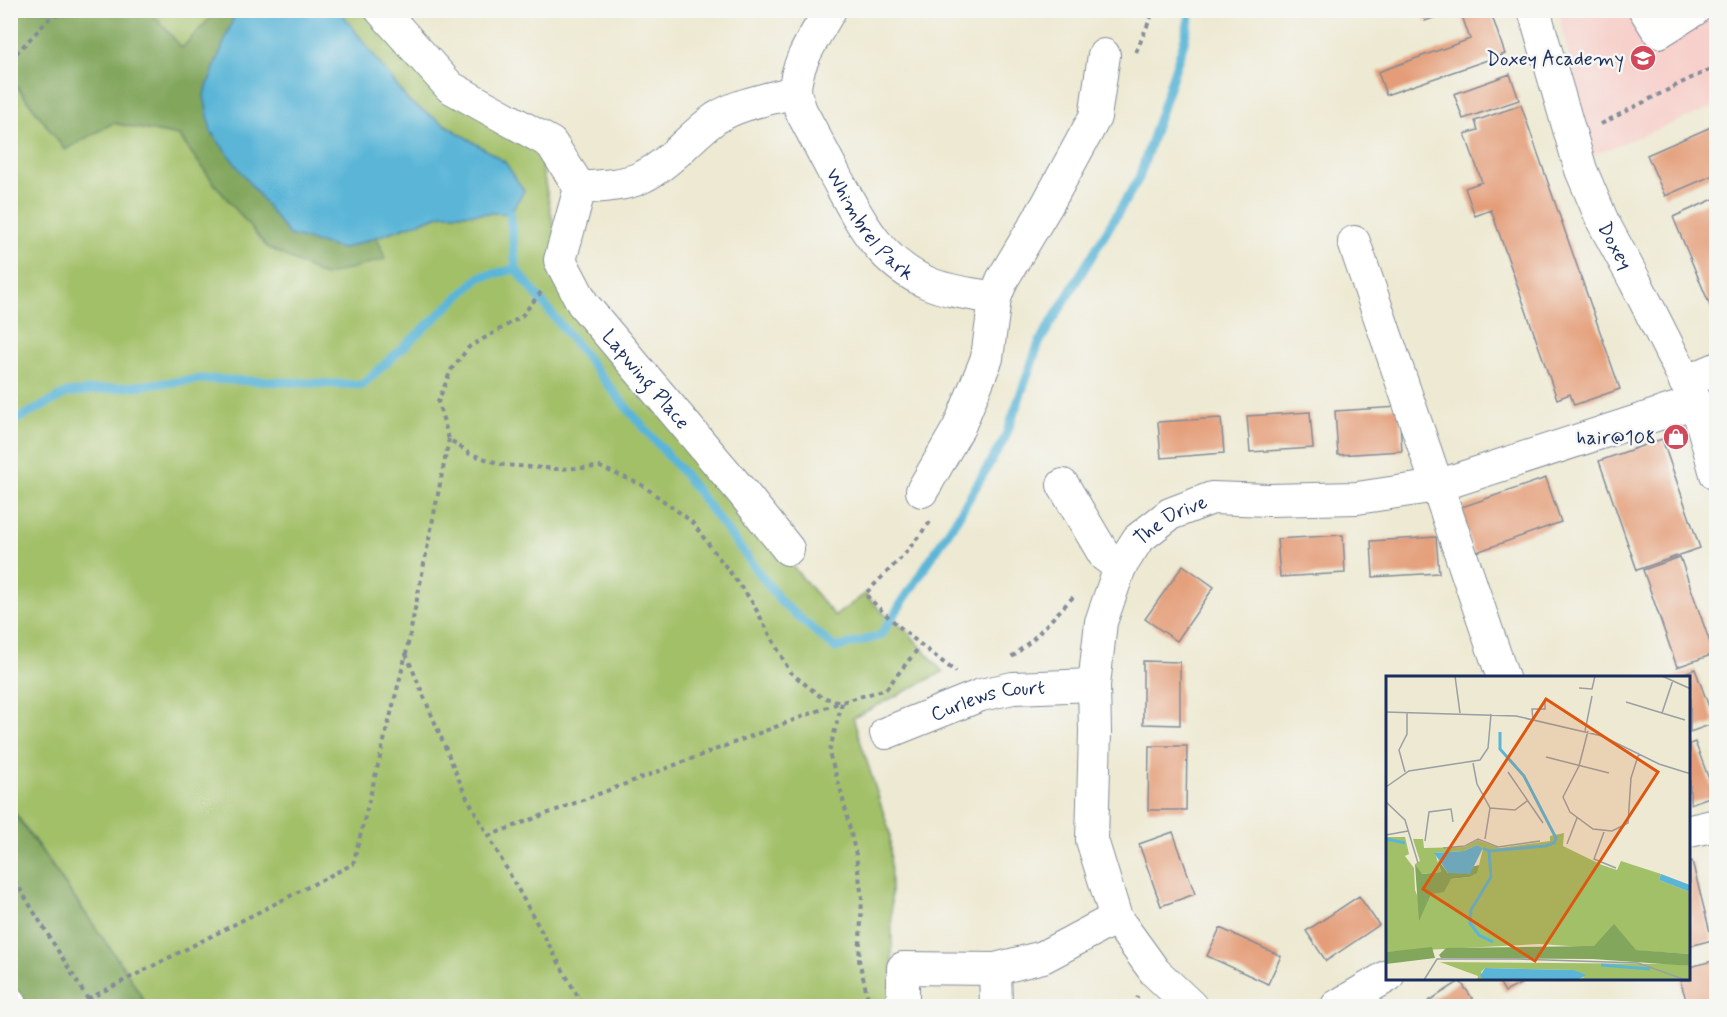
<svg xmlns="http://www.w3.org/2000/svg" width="1727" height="1017" viewBox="0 0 1727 1017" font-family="Mynerve,sans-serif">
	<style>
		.built { fill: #f7d0cb }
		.green { fill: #a2c068; stroke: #5e7863; stroke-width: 1.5 }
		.forest { fill: #81a65c; stroke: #4e6a5d; stroke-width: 1.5 }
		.water { fill: #5ab5d7; stroke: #3a729a; stroke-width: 1.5 }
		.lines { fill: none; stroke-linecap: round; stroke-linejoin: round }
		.stream { stroke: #5ab5d7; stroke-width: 9 }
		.building { fill: #e49d78 }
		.minor-casing { stroke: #848c98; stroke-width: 34 }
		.path { stroke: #848c98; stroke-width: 4; stroke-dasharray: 4.5 4.5; stroke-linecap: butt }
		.minor { stroke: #fff; stroke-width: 32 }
		.labels { text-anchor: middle; stroke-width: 5; stroke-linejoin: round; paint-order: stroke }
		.poi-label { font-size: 20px; fill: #1b2f5e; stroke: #f6f6f2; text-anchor: end }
		.street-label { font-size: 20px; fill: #1b2f5e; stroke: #f6f6f2 }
		.inset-river { fill: none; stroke: #5ab5d7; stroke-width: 3 }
		.inset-road { fill: none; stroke: #999fa4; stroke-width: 1.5 }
		.view { fill: #de5710; fill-opacity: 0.15; stroke: #de5710; stroke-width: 3 }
		.inset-edge { fill: none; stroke: #1b2f5e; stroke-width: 3 }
	</style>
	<rect width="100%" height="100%" fill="#f6f6f2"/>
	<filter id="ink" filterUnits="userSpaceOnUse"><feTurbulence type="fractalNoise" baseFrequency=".0167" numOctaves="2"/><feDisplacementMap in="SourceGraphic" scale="12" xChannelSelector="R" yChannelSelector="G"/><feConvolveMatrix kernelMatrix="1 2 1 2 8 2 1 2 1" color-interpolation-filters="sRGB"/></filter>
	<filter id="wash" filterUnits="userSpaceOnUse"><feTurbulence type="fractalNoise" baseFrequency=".008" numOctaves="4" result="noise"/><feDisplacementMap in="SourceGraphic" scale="24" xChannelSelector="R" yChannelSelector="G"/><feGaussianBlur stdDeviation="1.35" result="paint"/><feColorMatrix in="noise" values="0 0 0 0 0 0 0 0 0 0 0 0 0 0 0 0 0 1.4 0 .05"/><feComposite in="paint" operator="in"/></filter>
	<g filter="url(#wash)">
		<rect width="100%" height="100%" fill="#ede9d2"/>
		<path class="built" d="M1558 11H1716V106L1593 155Z"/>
		<path class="green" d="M150 11H217L182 48Z
			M340 11H373L538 147 553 223 575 312 835 616 865 594 883 613 907 631 943 672 853 718 890 833 893 1006H147L126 971 11 807 10 78 65 149 113 123 179 136 217 187 267 247 385 259 377 237 443 214 510 213 505 162 409 102Z"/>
		<path class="forest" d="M11 11H150L182 48 217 11H236L204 95 342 249 377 237 385 259 324 276 267 247 217 187 179 136 113 123 65 150 11 78Z
			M10 807 126 971 147 1006H22L11 988Z"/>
		<path class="water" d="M236 11H340L409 102 505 162 524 191 510 213 443 214 342 249 289 235 211 132 204 95Z"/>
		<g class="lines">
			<path class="stream" d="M510 213 516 269 625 406 684 474 782 603 835 648 880 636 956 520 1005 438 1039 343 1139 178 1184 42 1191 10
				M10 423 67 393 203 379 362 385 480 277 516 269"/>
		</g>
		<g id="blocks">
			<path class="building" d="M1421 10H1453V11L1425 21Z
				M1478 10H1490L1505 54 1386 95 1378 72 1470 39 1462 16Z
				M1510 74 1519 100 1463 119 1454 94Z
				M1521 105 1620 389 1574 405 1570 394 1557 399 1491 210 1475 216 1465 188 1482 182 1465 134 1478 130 1475 121Z
				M1711 127 1716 140V174L1665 196 1647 155Z
				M1716 198V320L1673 217Z
				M1399 407 1402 451 1338 455 1335 411Z
				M1310 412 1313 448 1250 452 1247 416Z
				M1221 418 1224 453 1161 458 1158 422Z
				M1662 439 1700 548 1637 570 1599 461Z
				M1546 478 1561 522 1474 553 1459 508Z
				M1343 535 1345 573 1280 577 1277 539Z
				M1436 537 1439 573 1373 577 1371 541Z
				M1680 557 1714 654 1677 667 1643 570Z
				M1183 565 1214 587 1177 641 1145 619Z
				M1143 661 1180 662V725L1143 724Z
				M1695 669 1715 723 1690 732V678H1672Z
				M1695 742 1715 795 1690 804V744Z
				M1149 746H1187L1186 810H1148Z
				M1173 832 1195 894 1161 906 1139 844Z
				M1692 861 1712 940 1690 946V862Z
				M1359 896 1379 925 1326 961 1306 931Z
				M1220 928 1281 956 1268 984 1207 956Z
				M1716 960V1006H1688L1680 980H1690V967Z
				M1498 980H1528L1505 992Z
				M1460 981 1478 1006H1421Z"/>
		</g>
	</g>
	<g filter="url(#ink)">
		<use href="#blocks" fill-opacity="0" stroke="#848c98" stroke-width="1.5"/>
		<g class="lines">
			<g class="minor-casing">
				<g id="minor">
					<path id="s1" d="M381 10 450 87 551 143 580 188 560 260 583 304 743 493 788 549"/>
					<path id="s2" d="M1534 10 1581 170 1603 222 1635 281 1696 402 1716 474"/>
					<path d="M1645 10 1659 32 1694 10"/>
					<path id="s3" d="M795 92 801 111C813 133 825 156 837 179 861 223 880 262 928 283 949 292 973 294 995 298"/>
					<path d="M580 188C600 186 626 186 644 176 672 162 691 135 716 118 740 103 769 99 795 92 795 63 816 35 830 10"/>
					<path d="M1354 242 1503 678"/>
					<path d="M1685 382 1716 369"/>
					<path d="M1063 485 1105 556 1120 567"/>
					<path d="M922 491 959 427 987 358 995 298 1002 280 1047 205 1095 117 1104 55"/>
					<path id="s4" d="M886 733 981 695 1013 688 1094 685"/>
					<path d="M1690 831 1716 825"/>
					<path d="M995 969 996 1006"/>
					<path d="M10 1003 12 1006"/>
					<path d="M903 1006V968L995 969 1043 957 1116 918"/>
					<path id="s5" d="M1191 1006 1155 972 1116 918 1092 840 1095 732 1094 685 1101 622 1120 567 1138 539 1170 514 1212 498 1269 500 1357 498 1437 486 1696 402"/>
					<path d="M1337 1006 1388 976"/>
				</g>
			</g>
			<path class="path" d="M1136 52 1154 10
				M10 60 51 17 76 10
				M1601 124 1687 80 1716 67
				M541 292 521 317 469 347 451 370 438 402 449 439 470 454 504 465 558 469 600 467 642 485 691 521 751 600 790 672 821 697 842 702 886 689 921 645
				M930 522 904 555 865 594C893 623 924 648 956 672
				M406 654 465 794 583 1006
				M1012 657 1033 639 1075 595
				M842 703 829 753 841 791 856 855 862 898 859 960 869 1003
				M488 836 841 702
				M10 873 92 1006
				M88 999 353 864 406 654 449 439
				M1132 1006 1138 997"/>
			<use href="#minor" class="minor"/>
		</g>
	</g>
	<defs>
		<g id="school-disc" transform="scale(1.35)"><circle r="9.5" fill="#d1495b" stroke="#f6f6f2"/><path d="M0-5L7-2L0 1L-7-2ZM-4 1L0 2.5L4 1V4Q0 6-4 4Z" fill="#fff"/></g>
		<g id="shop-disc" transform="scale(1.35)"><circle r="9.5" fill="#d1495b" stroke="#f6f6f2"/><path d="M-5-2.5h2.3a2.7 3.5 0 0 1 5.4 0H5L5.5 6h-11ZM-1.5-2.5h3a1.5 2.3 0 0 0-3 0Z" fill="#fff"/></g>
	</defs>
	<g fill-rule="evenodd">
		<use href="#school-disc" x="1643" y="58"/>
		<use href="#shop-disc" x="1676" y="437"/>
	</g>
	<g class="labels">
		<g class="poi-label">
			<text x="1624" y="65">Doxey Academy</text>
			<text x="1656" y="444">hair@108</text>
		</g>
		<g class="street-label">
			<text dy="7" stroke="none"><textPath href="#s3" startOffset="153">Whimbrel Park</textPath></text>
			<text dy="7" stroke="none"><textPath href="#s2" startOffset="250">Doxey</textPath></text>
			<text dy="7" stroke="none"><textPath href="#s1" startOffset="495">Lapwing Place</textPath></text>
			<text dy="7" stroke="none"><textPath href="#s5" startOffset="546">The Drive</textPath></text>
			<text dy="7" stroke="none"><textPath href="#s4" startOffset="108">Curlews Court</textPath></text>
		</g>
	</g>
	<g transform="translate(1386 676)">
		<rect width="304" height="304" fill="#ede9d2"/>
		<path d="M178 157 177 170 216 189 231 194 235 185 275 198 273 204 304 216V278L153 268 0 276V161H19L23 178 19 180 28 192 29 214 36 232 45 217 65 203 83 201 93 189 97 172 91 169 78 175 49 177 55 196 35 198 29 188 34 185 27 163H37L38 172 79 171 92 164 113 172 164 165V160ZM54 286 285 288 304 290V304H192L198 301 188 294 99 292 95 296 98 304H169H91L92 300Z" fill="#a2c068"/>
		<path d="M52 184 62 197 93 189 91 197 83 201 65 203 58 216 45 218 33 245 29 188 36 198 55 196ZM228 248 250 274 304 278 305 290 207 283 55 282 53 279 60 272 208 270ZM46 271 49 282 0 288V276Z" fill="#81a65c"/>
		<path d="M91 169 97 172 84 198 62 197 48 177 78 175ZM275 198 304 209V216L273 204ZM99 292 188 294 200 299 192 304H98L94 300Z" fill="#5ab5d7"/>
		<path class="inset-river" d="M0 163 19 167M97 172 103 175 159 170 168 167 170 162 138 100 114 73V56M103 176 105 201 85 234 84 247 93 259 107 266M215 289 264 293"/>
		<path class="inset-road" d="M69 0 74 37M276 0 305 13M193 12 206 13 209 0M240 26 299 44M0 36 130 40 216 60 273 88 305 98M276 37 287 4M147 45 146 33H159V24M199 55 206 20M202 55 193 90 177 121 184 136 207 153 226 155 242 147 245 102 253 77M160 81 223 97M87 87 91 108 104 132 99 163M19 96 13 74 21 58V37M122 96 157 147M0 111 23 95 94 84 102 72 105 38M0 126 19 144 32 187M104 132 129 134 141 125M218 156 208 183 230 192M0 159 22 155M39 165 43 136 65 133 67 146M181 168 191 142M57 172 79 170 92 163 112 171 154 165M38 304 51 283H130L252 287 300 304"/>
		<path class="view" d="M160 23 272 96 149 285 37 213Z"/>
		<rect width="304" height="304" class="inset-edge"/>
	</g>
	<rect width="1727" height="1017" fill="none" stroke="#f6f6f2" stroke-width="36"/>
</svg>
